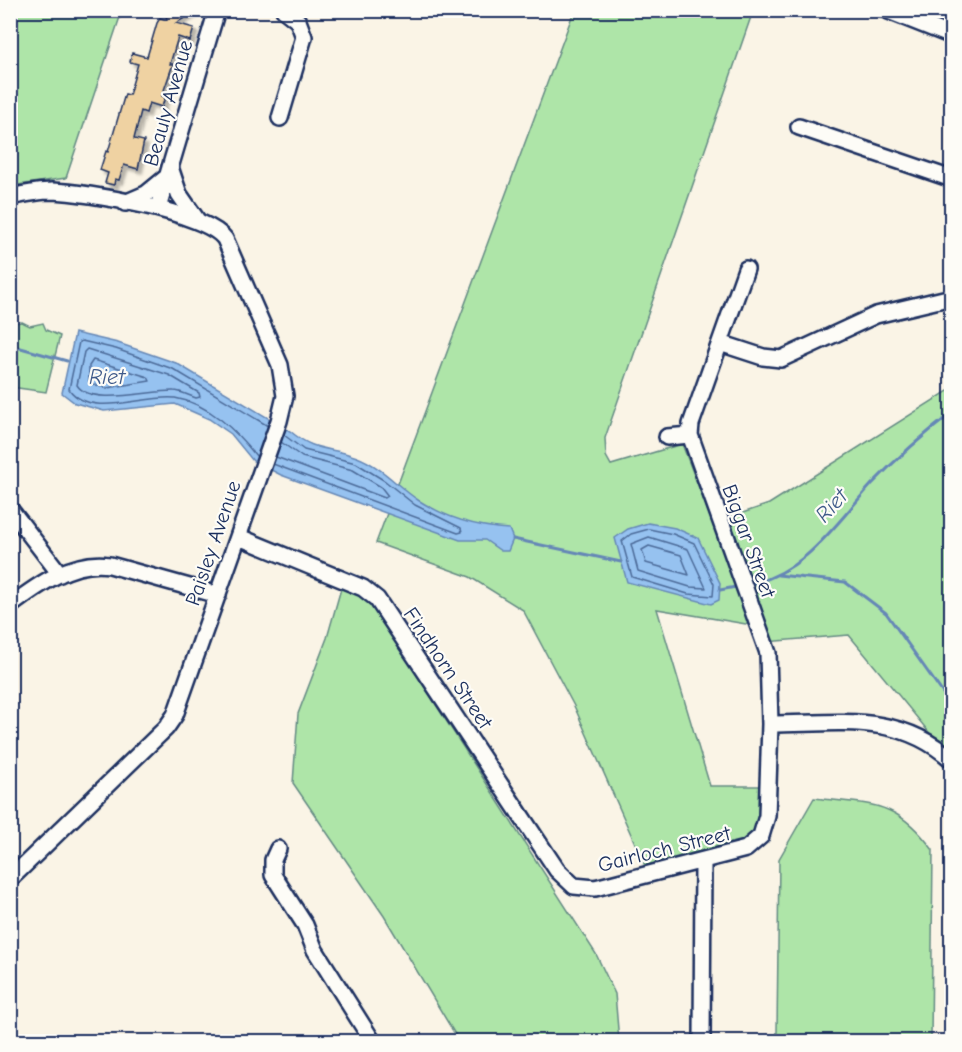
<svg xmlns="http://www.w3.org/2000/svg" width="962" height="1052" viewBox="0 0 962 1052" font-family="'Comic Neue',sans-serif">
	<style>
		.green { fill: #aee5a8; stroke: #648a83; stroke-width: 1.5 }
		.water { fill: #96c2f0; stroke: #6587b6; stroke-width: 1.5 }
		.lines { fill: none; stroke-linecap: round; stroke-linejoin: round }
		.shore { stroke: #4c6a98; stroke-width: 1.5 }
		.stream { stroke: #6587b6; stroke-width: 3 }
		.building { fill: #efd2a2; stroke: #1b2f5e; stroke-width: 1.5; filter: url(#shadow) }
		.minor-casing { stroke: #1b2f5e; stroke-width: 20 }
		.minor { stroke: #fdfcf7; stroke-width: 15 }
		.labels { text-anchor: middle; stroke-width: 4.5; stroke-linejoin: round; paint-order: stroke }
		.street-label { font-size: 21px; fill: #1b2f5e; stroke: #fdfcf7 }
		.water-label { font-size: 22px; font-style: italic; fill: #405b8a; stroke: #fdfcf7 }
	</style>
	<defs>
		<filter id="shadow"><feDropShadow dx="4" dy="4" stdDeviation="1.5" flood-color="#0004"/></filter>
	</defs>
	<rect width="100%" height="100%" fill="#faf4e6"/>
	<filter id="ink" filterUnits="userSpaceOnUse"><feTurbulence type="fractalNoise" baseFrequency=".0167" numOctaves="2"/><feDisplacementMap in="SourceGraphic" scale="12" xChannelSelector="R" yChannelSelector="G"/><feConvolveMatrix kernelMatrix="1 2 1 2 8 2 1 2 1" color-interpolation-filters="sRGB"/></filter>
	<g filter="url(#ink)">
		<path class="green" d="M11 10 122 11 66 178 11 186Z
			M574 11H753L605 438 606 456 611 465 682 444 752 625 657 609 710 786H759C759 801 763 818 754 832 742 851 668 861 645 866L575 708 523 610 470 577 376 543Z
			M22 322 30 326 43 323 46 330 60 336 46 392 11 387V323Z
			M951 389V759L849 635 765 642 719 521 769 504Z
			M342 585 370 602 596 954 615 994 619 1041H459L384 916 293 783 298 714 327 638Z
			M814 798C871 805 896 799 933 850L931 1041H774L777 1033 779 859Z"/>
		<path class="water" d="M75 333 118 343 176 363 290 431C316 453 329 446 357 457 381 466 398 487 418 500 446 518 476 527 509 529L513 539 508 551H501L485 540H460L281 475 253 461 231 434 209 419 175 404 104 411 75 403 62 393Z
			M648 523 675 528 698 538 720 583 719 600 711 604 627 582 615 538 628 529Z"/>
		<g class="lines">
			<path class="shore" d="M87 349 169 375 199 393 200 397 196 398C189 396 181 391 174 391 150 390 91 407 77 385L84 352Z
				M93 360 148 377 150 381 107 388 89 383V366Z
				M257 457C236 431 210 404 175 398 145 394 91 420 69 389L79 342 82 341 116 349 173 369 268 426
				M276 457 385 498 388 496 381 487 353 470 302 457 281 442
				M273 464 458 533 462 532 461 528 415 505 385 481 356 463 304 450 284 435
				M649 529 673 534 694 543 714 584 713 596 688 594 632 577 622 541 631 534Z
				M649 537 688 549 706 588 690 587 638 571 631 544Z
				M649 546 681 555 689 575 646 563 642 550Z"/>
			<path class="stream" d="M10 345 67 361
				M513 539 621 562
				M778 575 845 582 886 613 952 706
				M750 584C805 573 836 523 872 484 896 459 923 435 952 413
				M720 590 741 586"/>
		</g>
		<path class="building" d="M165 10H198L176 23 194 28 190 41 178 37 170 64H173L162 96 165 97 162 107 149 103 146 113 141 111 134 139 144 141 138 169 124 165 119 180 115 179 114 185 105 183 108 173 100 170 106 151 108 152 125 94 129 95 138 64 130 62 132 53 147 57 157 23 160 18 167 20Z"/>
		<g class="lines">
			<g class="minor-casing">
				<path id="minor" d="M886 10 952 36
					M280 118 304 37 298 21 284 10
					M799 127 952 179
					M170 167 179 194 197 220
					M10 197C24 194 38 191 52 191 86 192 206 212 225 239L280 365 285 396 279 421 175 715 166 728 10 879
					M125 203 146 194 168 176
					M158 208 217 10
					M720 343 763 357 781 359 876 315 952 297
					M667 437 690 435
					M10 509 60 574
					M239 537 363 588 377 599 557 870 574 886 595 888 746 849 761 836 767 816 770 724 768 653 690 435 691 424 746 269
					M10 606C38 585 73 559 110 565L218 595
					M770 724C837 724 898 711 952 760
					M278 849 273 860V875L305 925 315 950 373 1042
					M702 1042 703 862"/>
			</g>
			<use href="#minor" class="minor"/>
		</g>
	</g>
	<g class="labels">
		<g class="street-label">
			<text transform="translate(168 103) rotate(-74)" y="7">Beauly Avenue</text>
			<text transform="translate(749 541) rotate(70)" y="7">Biggar Street</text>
			<text transform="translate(213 543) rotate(-71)" y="7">Paisley Avenue</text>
			<text transform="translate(448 668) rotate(56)" y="7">Findhorn Street</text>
			<text transform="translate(664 849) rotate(-14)" y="7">Gairloch Street</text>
		</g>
		<g class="water-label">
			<text x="107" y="384">Riet</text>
			<text transform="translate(831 505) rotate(-48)" y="8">Riet</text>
		</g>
	</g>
	<rect width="962" height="1052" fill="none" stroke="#fdfcf7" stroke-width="36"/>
	<rect x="18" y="18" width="926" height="1016" fill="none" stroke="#1b2f5e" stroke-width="2" filter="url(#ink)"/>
</svg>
